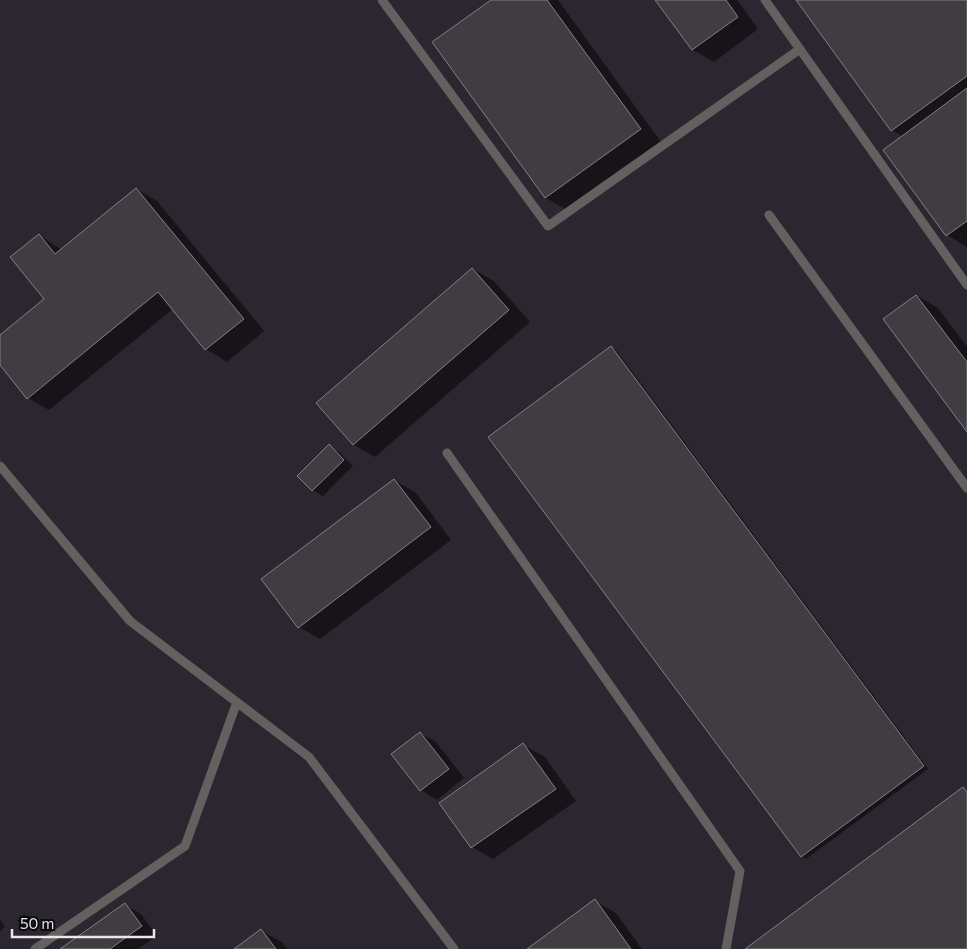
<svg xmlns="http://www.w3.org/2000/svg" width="967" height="949" viewBox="0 0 967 949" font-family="Commissioner,sans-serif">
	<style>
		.built { fill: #2b262f }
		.shadow { fill: #0007 }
		.building { fill: #403d42; stroke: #838085 }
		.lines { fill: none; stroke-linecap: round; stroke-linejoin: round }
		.lane { stroke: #62615f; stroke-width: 9 }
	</style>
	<rect width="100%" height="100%" fill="#211f23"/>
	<path class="built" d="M0 0H967V949H0Z"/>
	<path class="shadow" d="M493 0H558L661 142 567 210 546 198 434 43Z
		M656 0H737L758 29 714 62 693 50Z
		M798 0H967V247L947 235 903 137 892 130Z
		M136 189 157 201 264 331 227 362 206 349 173 309 49 410 28 398 0 363V337L46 299 39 235 62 250Z
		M473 269 494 281 530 322 375 457 354 445 318 403Z
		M917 296 938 308 967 347V430Z
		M611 347 616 350 928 769 806 859 801 856Z
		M329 446 339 452 353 466 323 496 312 490Z
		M394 480 416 493 451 540 320 639 299 627Z
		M420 733 436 742 464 778 437 800 421 790Z
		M523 745 545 757 576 801 493 859 472 847 441 803Z
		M595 901 616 913 642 949H529Z
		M125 905 141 914 157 936 138 949H62Z
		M0 919 5 927 0 931Z
		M262 931 283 943 287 949H236Z"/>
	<path class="building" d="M491 0H547L641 129 545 198 432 42Z
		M655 0H726L738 17 692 50Z
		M796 0H967V76L891 131Z
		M967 88V221L946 236 883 150Z
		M136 188 244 319 205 350 158 292 27 399 0 365V335L44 299 10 257 39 234 55 254Z
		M472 268 509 310 353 445 316 403Z
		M916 295 967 362V432L883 319Z
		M611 346 924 766 801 857 488 437Z
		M329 444 344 460 312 491 297 476Z
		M394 479 431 527 298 628 261 579Z
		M420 732 449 769 420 791 391 754Z
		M523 743 556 789 471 848 439 803Z
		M963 787 967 792V949H745Z
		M595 899 631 949H527Z
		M125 903 142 926 110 949H60Z
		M261 929 276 949H234Z"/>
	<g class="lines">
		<path class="lane" d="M382 0 548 226 800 49
			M765 0 967 285
			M769 215 967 488
			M447 453 740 871 726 949
			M0 466 130 621 309 757 454 949
			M35 949 185 846 237 702"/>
	</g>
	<path d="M12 929v8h142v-8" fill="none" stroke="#e9e7ea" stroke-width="2.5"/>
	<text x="20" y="929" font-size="15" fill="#e9e7ea" stroke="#0a090b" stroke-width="4" paint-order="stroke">50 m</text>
</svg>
